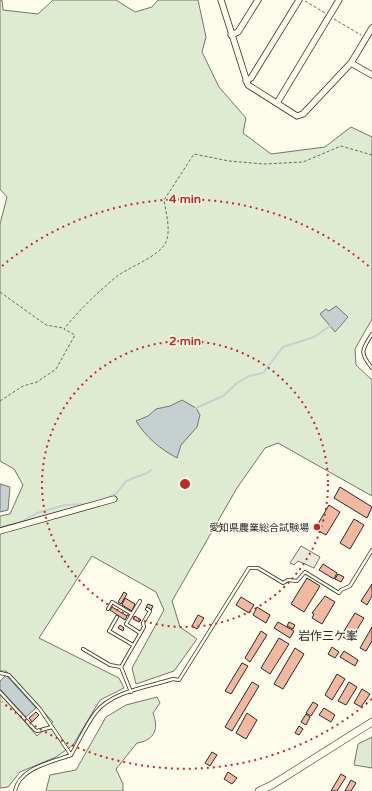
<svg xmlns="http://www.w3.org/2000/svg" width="372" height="791" viewBox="0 0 372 791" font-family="'Varela Round','Noto Sans JP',sans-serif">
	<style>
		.green { fill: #deebd1; stroke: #74746e }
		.parking { fill: #eceadb; stroke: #74746e }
		.water { fill: #c7d0d0; stroke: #74746e }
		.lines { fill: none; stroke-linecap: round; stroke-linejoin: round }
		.stream { stroke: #c7d0d0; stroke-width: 2 }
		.building { fill: #f2b8a0; stroke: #2b2b2b }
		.service-casing { stroke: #2b2b2b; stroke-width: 4 }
		.minor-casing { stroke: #2b2b2b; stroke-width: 7 }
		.tertiary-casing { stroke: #2b2b2b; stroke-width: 8 }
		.path { stroke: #6a6964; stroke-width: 1; stroke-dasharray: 3 2; stroke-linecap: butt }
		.service { stroke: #fdfbea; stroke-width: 2.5 }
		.minor { stroke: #fdfbea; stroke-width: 5.5 }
		.tertiary { stroke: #fdfbea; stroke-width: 7 }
		.ring { fill: none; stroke: #c62828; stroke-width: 2; stroke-dasharray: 2 4 }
		.poi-dot { fill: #c62828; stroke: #fdfbea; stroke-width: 1.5 }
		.labels { text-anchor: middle; stroke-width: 3; stroke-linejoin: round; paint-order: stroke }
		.poi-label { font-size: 10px; fill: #2b2b2b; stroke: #fdfbea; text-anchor: end }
		.quarter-label { font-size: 12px; fill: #2b2b2b; stroke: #fdfbea }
		.centre { fill: #c62828; stroke: #fdfbea; stroke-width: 2 }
		.ring-label { font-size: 12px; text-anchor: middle; font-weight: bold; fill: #c62828; stroke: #fdfbea; stroke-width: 3; stroke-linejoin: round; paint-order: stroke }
	</style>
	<rect width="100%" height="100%" fill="#fdfbea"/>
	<path class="green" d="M0 0H2L3 10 38 14 53 0H116L135 12 152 7 158 0H198L206 37 202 52 219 87 246 118 243 133 271 154 325 147 351 127 372 137V319L355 349 356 365 372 380V496L278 443 265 448 237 488 172 601 180 627 197 639 174 671 136 684 132 668 164 610 156 592 92 556 39 638 119 678 124 688 100 700 73 745 56 757 20 772 8 787 0 788V693L37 736 53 722 6 671H0V516L10 514 23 485 14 469 0 461V224L7 197 0 189Z
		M157 697 160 703 153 713C159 729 155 740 137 743L116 769 123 784V791H46L50 775 76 770 106 717 126 705Z
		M372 737V768L354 765 358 744Z"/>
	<path class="parking" d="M301 546 320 557 314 568 298 561 294 565 290 563Z"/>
	<path class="water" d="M336 306 348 317 335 332 320 314 326 309 329 311Z
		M182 400 196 408 200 415 197 427 181 445 177 458C160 449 146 437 136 421L148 416 156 409 170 406Z
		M0 484 10 487 8 510 0 512Z
		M6 675 36 708 26 717 0 689V681Z"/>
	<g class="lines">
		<path class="stream" d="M196 408 223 396 237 383 249 376 263 373 283 347 314 337 330 326
			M104 499 116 494 126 481 147 473 151 470
			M0 527 21 522 37 513 65 505 87 504"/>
	</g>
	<path class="building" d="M340 487 372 507 367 518 334 498Z
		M329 505 340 512 326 535 315 529Z
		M354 519 364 525 350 549 340 543Z
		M323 564 337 573 334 579 319 570Z
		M338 574 344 577 341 582 335 579Z
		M307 578 320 586 304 612 291 604Z
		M372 584V596L367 605 361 601Z
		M124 592 127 594 121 604 118 602Z
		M325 596 335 602 322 624 312 618 314 614 312 613Z
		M241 597 254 605 249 613 236 605Z
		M125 598 135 604 132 611 122 605Z
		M148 604 153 606 151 610 146 607Z
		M112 607 127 616 125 620 110 610Z
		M257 607 270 615 266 623 253 615Z
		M355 613 364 618 350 641 341 636Z
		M198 615 204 618 197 629 192 626Z
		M135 616 141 620 139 622 133 619Z
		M278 622 294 631 290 638 274 628Z
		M289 622 295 625 293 629 287 626Z
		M120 625 124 628 123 631 118 628Z
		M372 627V641L366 651 360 648Z
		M261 631 267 635 250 662 245 658Z
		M279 638 289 644 270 674 261 668Z
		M332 647 339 652 335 658 328 654Z
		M295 648 304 654 283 689 274 684Z
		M344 651 358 660 355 666 340 657Z
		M242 663 248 666 231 694 225 691Z
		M337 674 345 679 332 700 325 695Z
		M252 682 259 686 232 731 225 727Z
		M349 682 357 687 346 705 338 701Z
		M362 689 370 694 361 707 354 703Z
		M313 702 318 705 311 716 306 713Z
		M324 708 335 715 331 722 319 715Z
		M36 712 39 715 32 722 29 718Z
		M247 713 257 720 246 739 236 733Z
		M306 714 310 717 306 725 301 722Z
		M299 726 303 729 299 735 295 733Z
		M212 752 217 755 210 766 205 763Z
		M228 772 237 778 232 784 224 779Z
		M341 774 346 777 337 791H331Z
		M351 780 356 783 351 791H345Z"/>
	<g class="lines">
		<g class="service-casing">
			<path id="service" d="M372 334C362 350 359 352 372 368
				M140 601 126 624 140 633
				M108 609 112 602 132 614
				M117 617 109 631 133 645
				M83 649 110 665 121 667
				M0 673 9 675 40 709 71 755
				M0 692 35 730 37 731 52 727
				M131 692 121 667 144 627 143 623 150 611 147 609
				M15 791C19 768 52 762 71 755 79 741 86 725 96 712 113 691 148 687 173 679L179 680 249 568H258L283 583 288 580 297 581 305 572 339 593 341 590 350 586 372 550"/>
		</g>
		<g class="minor-casing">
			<path id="minor" d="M221 0 248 85 297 116 303 114 351 63 372 28
				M231 35 238 32 258 0
				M351 63 372 75
				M246 81 251 78 299 0
				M277 103 339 0
				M0 531 114 499"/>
		</g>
		<g class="tertiary-casing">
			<path id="tertiary" d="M259 791 272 785 372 722"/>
		</g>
		<path class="path" d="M305 1 325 13
			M334 19 361 35
			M0 292 46 325 63 328
			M0 401 23 386 37 382 56 369 75 335 64 329C79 310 98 292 116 277 130 266 159 257 166 242 171 230 166 213 164 200L194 154 229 161 264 164 303 162 341 146 372 155"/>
		<use href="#service" class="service"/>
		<use href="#minor" class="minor"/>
		<use href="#tertiary" class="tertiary"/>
	</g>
	<g class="ring">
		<circle cx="185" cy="484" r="143"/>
		<path d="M372 699A285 285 0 0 1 2 702M2 266A285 285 0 0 1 372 269"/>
	</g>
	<circle class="poi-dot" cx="317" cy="527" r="4"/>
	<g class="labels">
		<g class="poi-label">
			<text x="309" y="531">愛知県農業総合試験場</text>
		</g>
		<g class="quarter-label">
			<text x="328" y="640">岩作三ケ峯</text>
		</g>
	</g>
	<circle cx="185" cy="484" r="6" class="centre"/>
	<g class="ring-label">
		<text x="185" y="203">4 min</text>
		<text x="185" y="345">2 min</text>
	</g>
</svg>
